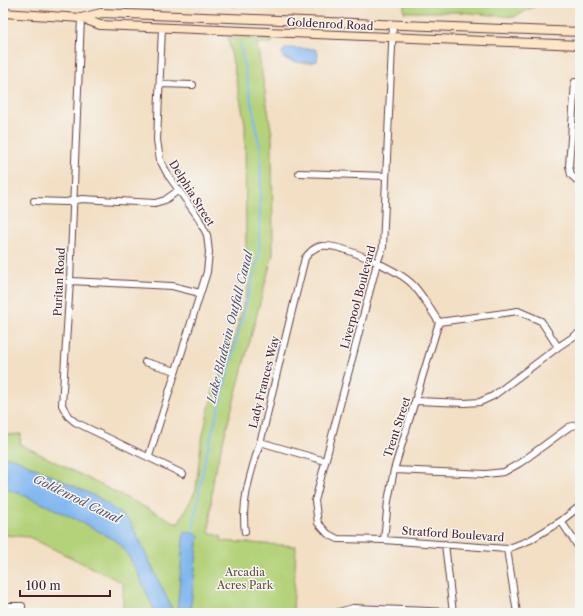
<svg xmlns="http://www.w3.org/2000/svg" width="583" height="616" viewBox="0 0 583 616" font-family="'Libre Caslon Text',serif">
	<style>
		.green { fill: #b4d279; stroke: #7f7852 }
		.water { fill: #81b7f0; stroke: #666b8e }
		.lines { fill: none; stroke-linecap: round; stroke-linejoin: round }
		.stream { stroke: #81b7f0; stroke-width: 2 }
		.street-casing { stroke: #633c42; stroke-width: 8 }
		.secondary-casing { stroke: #633c42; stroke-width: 10 }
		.street { stroke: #fff; stroke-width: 6 }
		.secondary { stroke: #fde5c5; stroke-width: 8 }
		.labels { text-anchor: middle; stroke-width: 3; stroke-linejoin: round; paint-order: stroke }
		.street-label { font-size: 11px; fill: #4a1f2b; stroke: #f6f6f2 }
		.park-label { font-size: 11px; fill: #644c3e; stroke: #f6f6f2 }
		.water-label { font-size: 12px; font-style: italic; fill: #5d5470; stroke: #f6f6f2 }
	</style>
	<rect width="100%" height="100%" fill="#f6f6f2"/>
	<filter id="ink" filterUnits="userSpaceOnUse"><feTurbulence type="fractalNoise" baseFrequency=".025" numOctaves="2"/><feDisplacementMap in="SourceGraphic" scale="8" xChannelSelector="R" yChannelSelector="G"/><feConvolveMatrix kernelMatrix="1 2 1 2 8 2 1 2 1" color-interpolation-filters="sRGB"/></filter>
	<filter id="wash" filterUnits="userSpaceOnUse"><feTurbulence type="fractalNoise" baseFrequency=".012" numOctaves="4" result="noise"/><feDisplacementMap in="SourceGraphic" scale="16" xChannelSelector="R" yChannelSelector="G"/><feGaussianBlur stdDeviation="0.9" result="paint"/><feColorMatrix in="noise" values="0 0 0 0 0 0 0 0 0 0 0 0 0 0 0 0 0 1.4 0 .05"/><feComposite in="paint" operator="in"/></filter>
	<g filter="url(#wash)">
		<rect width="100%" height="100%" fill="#f3dfc4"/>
		<path class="green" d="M404 3H542L514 17 459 12H404Z
			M228 38 272 39V43H257L272 135 273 254 213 479 209 532 222 537 221 541 296 546 293 613H123V583L29 537 3 535V435L21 434 20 444 178 524 196 490 201 443 213 391 229 357 250 279 246 250 245 124Z"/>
		<path class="water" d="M286 48 315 49 318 53 317 61C307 65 292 62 283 58L282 52Z
			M3 456 16 459 99 498 130 521 174 613H155C147 594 133 560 121 545 115 537 15 489 3 488Z
			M184 531 199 535 190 613H177Z"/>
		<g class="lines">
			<path class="stream" d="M233 7V3
				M192 535 205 459 259 256 261 152 240 44"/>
		</g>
	</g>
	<g filter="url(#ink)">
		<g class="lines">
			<g class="street-casing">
				<path id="street" d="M81 18 70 281 62 405 68 416 75 422 183 474
					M393 24 383 247 377 263 315 501 318 523 328 534 338 539 384 540 507 549 530 540 561 521 580 506
					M575 82 569 166 571 175 580 183
					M160 84 193 85
					M299 173 386 176
					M34 201 66 202 82 199 155 203 165 200 179 190
					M70 281 172 286 200 293
					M145 362 176 371
					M417 401 465 403 480 402 493 396 558 347 579 333
					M260 442 325 461
					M149 456 207 272 209 252 207 235 198 217 168 175 160 160 157 140 162 28
					M394 470 486 474 504 472 520 463 569 427 580 424
					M561 521 577 545 580 554
					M245 532C240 495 255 463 264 428 277 371 291 315 305 258 310 252 314 247 322 246 342 244 401 271 414 286 424 297 431 311 439 322L518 311 541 321 558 347
					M384 540 388 501 394 470 439 322
					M445 544 453 613
					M507 549 517 613
					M3 606H22V613
					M335 613 353 608 453 612"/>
			</g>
			<g class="secondary-casing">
				<path id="secondary" d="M3 13 81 18 100 25 580 45
					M81 18 101 13 580 32"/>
			</g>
			<use href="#street" class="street"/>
			<use href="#secondary" class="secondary"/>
		</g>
	</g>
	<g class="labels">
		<g class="street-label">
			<text transform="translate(330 24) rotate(3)" y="4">Goldenrod Road</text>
			<text transform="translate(192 193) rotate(58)" y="4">Delphia Street</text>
			<text transform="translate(59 282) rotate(-87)" y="4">Puritan Road</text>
			<text transform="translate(358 297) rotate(-75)" y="4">Liverpool Boulevard</text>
			<text transform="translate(264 382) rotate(-76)" y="4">Lady Frances Way</text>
			<text transform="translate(397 427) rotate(-72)" y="4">Trent Street</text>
			<text transform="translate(453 534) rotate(4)" y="4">Stratford Boulevard</text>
		</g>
		<g class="park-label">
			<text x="245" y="576">Arcadia<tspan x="245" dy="13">Acres Park</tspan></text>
		</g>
		<g class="water-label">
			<text transform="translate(230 327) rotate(-76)" y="4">Lake Bladwin Outfall Canal</text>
			<text transform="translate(77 499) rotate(26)" y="4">Goldenrod Canal</text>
		</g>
	</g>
	<rect width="583" height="616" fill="none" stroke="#f6f6f2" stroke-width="16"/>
	<path d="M20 590v6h90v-6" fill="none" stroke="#4a1f2b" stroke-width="2"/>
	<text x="26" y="590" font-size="12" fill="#4a1f2b" stroke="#f6f6f2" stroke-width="3" paint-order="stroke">100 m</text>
</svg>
